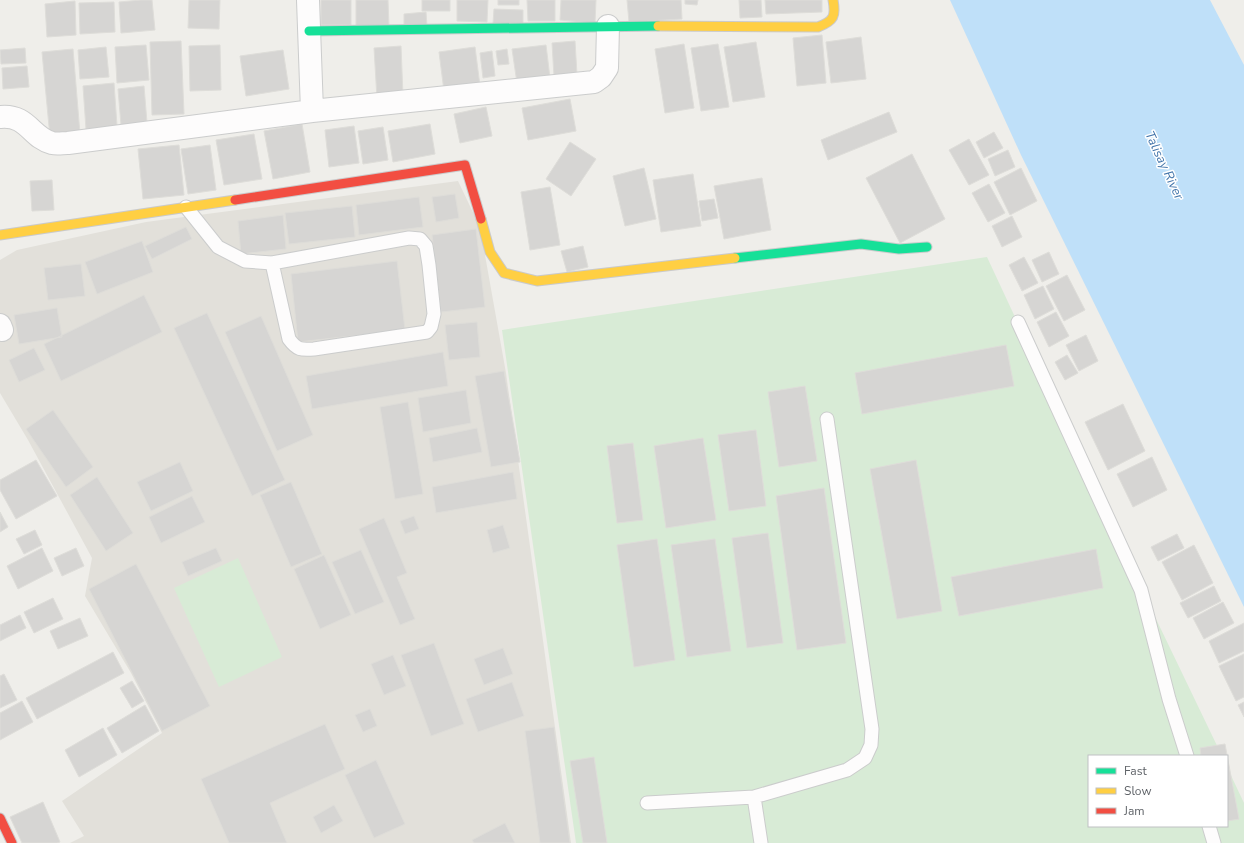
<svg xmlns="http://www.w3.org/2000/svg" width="1244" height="843" viewBox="0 0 1244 843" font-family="'Nunito Sans',sans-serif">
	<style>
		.education { fill: #e2e0da }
		.green { fill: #d8ebd6 }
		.water { fill: #bfe0f9 }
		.building { fill: #d6d5d3; stroke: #deddd9 }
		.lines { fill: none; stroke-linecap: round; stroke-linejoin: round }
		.lane-casing { stroke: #cbcccc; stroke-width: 15 }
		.street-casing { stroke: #cbcccc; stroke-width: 24 }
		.fast-casing { stroke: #cacacb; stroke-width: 11 }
		.slow-casing { stroke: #cacacb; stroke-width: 11 }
		.jam-casing { stroke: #cacacb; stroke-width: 11 }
		.lane { stroke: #fdfcfc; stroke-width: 13 }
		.street { stroke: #fdfcfc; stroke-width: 22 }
		.fast { stroke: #16e098; stroke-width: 9 }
		.slow { stroke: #ffcf43; stroke-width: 9 }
		.jam { stroke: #f24e42; stroke-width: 9 }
		.labels { text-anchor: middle; stroke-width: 3; stroke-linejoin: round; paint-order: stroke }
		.water-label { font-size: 13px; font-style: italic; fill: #4174aa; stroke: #fff }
	</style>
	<rect width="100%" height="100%" fill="#efeeea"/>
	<path class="education" d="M458 181 480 227 506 373 571 843H70L84 836 62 801 162 733 131 673 85 596 92 558 28 440 0 393V260L17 250 146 222Z"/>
	<path class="green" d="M987 257 1144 594 1222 756H1089V826H1227V767L1244 803V843H576L502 330Z
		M238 558 282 657 219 687 174 588Z"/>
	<path class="water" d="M950 0H1210L1244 65V607L1021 155Z"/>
	<path class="building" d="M141 0H152L155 30 121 33 119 2Z
		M189 0H220L219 29 188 28Z
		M321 0H351V25H321Z
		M356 0H388L389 27H356Z
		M422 0H450V11H422Z
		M457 0H488L487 22 457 21Z
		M498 0H519V5H498Z
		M527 0H555V21H528Z
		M561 0H596L595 23 560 20Z
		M627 0H681L682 19 629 22Z
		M685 0H698L697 5 685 4Z
		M739 0H761L762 17 740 18Z
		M765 0H822V12L766 14Z
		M75 1 76 35 47 37 45 4Z
		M114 2 115 32 80 34 79 3Z
		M494 9 523 10V26L493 24Z
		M426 12 427 27 404 28V14Z
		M822 35 826 83 797 86 793 38Z
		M861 37 866 79 831 83 826 42Z
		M181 41 184 114 152 115 150 42Z
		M575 41 577 75 554 76 552 43Z
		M756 42 765 97 733 102 724 47Z
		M684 44 694 108 665 113 655 49Z
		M718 44 729 107 701 111 691 48Z
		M146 45 149 80 117 83 115 47Z
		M220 45 221 90 190 91 189 46Z
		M546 45 550 78 517 83 512 49Z
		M401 46 403 97 377 98 374 48Z
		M106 47 109 77 80 79 78 50Z
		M475 47 480 86 444 91 439 52Z
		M25 48 26 63 1 64 0 50Z
		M73 49 80 134 50 137 42 52Z
		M507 49 509 64 498 65 496 51Z
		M283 50 289 89 246 96 240 56Z
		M492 51 495 76 483 78 480 53Z
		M27 66 29 87 3 89 2 68Z
		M114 83 117 126 86 129 83 86Z
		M144 86 147 123 121 125 118 89Z
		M570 99 576 131 528 140 522 108Z
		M486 107 492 136 460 143 454 114Z
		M889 112 897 132 828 160 821 140Z
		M302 124 310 172 273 179 264 131Z
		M430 124 435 154 393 162 388 131Z
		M354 126 359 163 329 167 325 130Z
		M383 127 388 160 363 164 358 131Z
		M994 132 1003 148 984 158 976 142Z
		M254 134 262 179 224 185 216 140Z
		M969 139 989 175 969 185 949 150Z
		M570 142 596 159 571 196 546 179Z
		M179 145 184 195 143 199 138 149Z
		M210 145 216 190 188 194 181 149Z
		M1008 150 1015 167 995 176 988 159Z
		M912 154 945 219 900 243 866 178Z
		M644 168 656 219 625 226 613 176Z
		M1021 168 1037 201 1010 215 994 182Z
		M693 174 701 226 661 232 653 180Z
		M762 178 771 230 724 239 714 186Z
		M52 180 54 210 32 211 30 181Z
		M989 184 1005 213 988 222 972 193Z
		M550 187 560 245 530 250 521 192Z
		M455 194 459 218 436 222 432 197Z
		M419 197 423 227 359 235 356 205Z
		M714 199 718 218 702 221 699 201Z
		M352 206 355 237 289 244 285 213Z
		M283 215 286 249 241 254 238 221Z
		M1012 216 1022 237 1002 247 992 226Z
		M186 227 192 239 152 259 145 246Z
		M476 229 485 307 441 312 432 235Z
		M142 241 153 272 97 294 85 262Z
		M583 246 588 267 567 272 561 251Z
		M1049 252 1059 274 1042 282 1032 260Z
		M1024 257 1038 283 1022 291 1009 265Z
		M397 261 405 330 298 342 291 274Z
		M81 264 85 296 48 300 44 268Z
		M1067 275 1085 310 1064 321 1046 286Z
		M1043 286 1054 309 1035 319 1024 295Z
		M144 295 162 332 61 381 44 344Z
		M57 308 62 337 19 344 14 315Z
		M1056 312 1069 336 1049 347 1037 322Z
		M207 313 285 480 252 496 174 328Z
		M261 316 313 435 277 451 225 332Z
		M477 322 480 357 449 360 445 325Z
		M1086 335 1098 361 1079 371 1066 345Z
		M1006 345 1014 386 862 414 855 373Z
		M34 348 45 370 19 382 9 360Z
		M443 352 448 386 312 409 306 376Z
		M1067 355 1078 373 1065 380 1055 362Z
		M504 371 520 462 491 467 475 376Z
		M805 386 817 461 779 467 768 392Z
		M466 390 471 423 423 432 418 398Z
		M408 402 423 494 395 499 380 407Z
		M1123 404 1145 451 1108 470 1085 422Z
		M53 410 93 467 66 487 26 429Z
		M477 428 482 452 433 462 429 438Z
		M756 430 766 506 729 511 718 435Z
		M703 438 716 520 666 528 654 446Z
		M633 443 643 520 617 523 607 446Z
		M1152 457 1167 490 1133 507 1117 474Z
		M36 460 57 496 16 519 0 490V480Z
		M916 460 942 611 897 619 870 469Z
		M180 462 193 491 151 511 137 482Z
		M513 472 517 499 436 513 432 487Z
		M97 477 133 533 106 551 70 495Z
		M291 482 322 554 291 567 260 495Z
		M824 488 846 643 797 650 776 496Z
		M192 496 205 522 161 543 149 517Z
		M0 512 8 527 0 532Z
		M414 516 419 529 405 534 400 521Z
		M384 518 407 573 397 577 415 619 400 625 359 529Z
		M503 525 510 548 493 553 487 530Z
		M35 530 42 545 24 554 16 539Z
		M768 533 783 643 747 648 732 538Z
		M1177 534 1184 548 1158 561 1151 547Z
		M657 539 675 660 634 667 617 545Z
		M715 539 731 651 687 657 671 545Z
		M1194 545 1213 583 1182 600 1162 562Z
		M42 548 53 571 18 589 7 566Z
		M76 548 84 566 62 576 54 558Z
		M216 548 222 561 188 576 182 562Z
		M1096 549 1103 588 959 616 951 577Z
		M361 550 384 602 355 614 332 562Z
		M324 555 351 615 320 629 294 569Z
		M136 564 210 706 162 731 89 589Z
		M1214 586 1221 601 1188 618 1180 603Z
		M53 598 63 619 34 633 24 612Z
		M1223 602 1234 623 1204 639 1193 618Z
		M20 615 26 628 0 641V625Z
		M80 618 88 636 58 649 50 631Z
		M1244 623V651L1219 663 1209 641Z
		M434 643 464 724 431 736 401 655Z
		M503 648 513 674 484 685 474 659Z
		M113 652 124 673 37 719 26 698Z
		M1244 654V697L1236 701 1219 666Z
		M393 655 406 686 384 695 371 664Z
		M4 674 17 700 0 708V676Z
		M132 681 144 701 132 708 120 688Z
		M512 682 524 716 478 732 466 699Z
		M22 701 33 722 0 740V713Z
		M1244 702V717L1238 705Z
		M145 705 159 731 122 753 107 728Z
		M370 709 377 726 363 732 355 715Z
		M325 724 345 769 270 803 287 843H229L201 779Z
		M554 727 570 843H540L525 731Z
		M103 728 117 755 79 777 65 750Z
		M1225 744 1239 819 1227 821V756H1201L1200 748Z
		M594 757 607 843H583L570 761Z
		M376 760 405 824 374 838 345 775Z
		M43 802 60 842 57 843H22L10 817Z
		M334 805 343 821 321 833 313 817Z
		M505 823 515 843H474L472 840Z"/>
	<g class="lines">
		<g class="lane-casing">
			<path id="lane" d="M186 207 218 247 245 261 272 263 409 238 420 239 426 246 429 265 434 314 431 327 427 332 314 349C301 350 297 350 289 339L272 263
				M1018 322 1141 590 1169 699 1187 756
				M754 797 761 843
				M647 803 754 797 847 770 865 758 871 745 872 729 827 419
				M1209 826 1214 843"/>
		</g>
		<g class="street-casing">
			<path id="street" d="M308 0 312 111
				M0 117C28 114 31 138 52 143 57 144 63 143 68 143L312 111 594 82 601 77 607 68 608 26
				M0 325 2 330"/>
		</g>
		<g class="fast-casing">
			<path id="fast" d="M309 31 658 26
				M735 258 861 244 899 249 927 247"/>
		</g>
		<g class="slow-casing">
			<path id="slow" d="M658 26 818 27C834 21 836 16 833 0
				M481 219 490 252 504 273 537 281 735 258
				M0 235 235 200"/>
		</g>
		<g class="jam-casing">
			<path id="jam" d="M235 200 465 165 481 219
				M0 818 12 843"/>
		</g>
		<use href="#lane" class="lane"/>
		<use href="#street" class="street"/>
		<use href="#fast" class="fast"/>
		<use href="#slow" class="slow"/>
		<use href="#jam" class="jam"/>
	</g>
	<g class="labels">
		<g class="water-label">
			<text transform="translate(1165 165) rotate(65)" y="5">Talisay River</text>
		</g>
	</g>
	<rect x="1088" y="755" width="140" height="72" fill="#ffffff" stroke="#bfc1c3"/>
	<rect x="1096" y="768" width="20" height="6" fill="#16e098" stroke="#bfc1c3"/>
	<text x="1124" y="775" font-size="12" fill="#5f6368">Fast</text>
	<rect x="1096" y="788" width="20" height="6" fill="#ffcf43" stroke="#bfc1c3"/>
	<text x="1124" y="795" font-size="12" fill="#5f6368">Slow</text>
	<rect x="1096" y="808" width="20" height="6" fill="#f24e42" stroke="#bfc1c3"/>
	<text x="1124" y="815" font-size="12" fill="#5f6368">Jam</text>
</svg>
